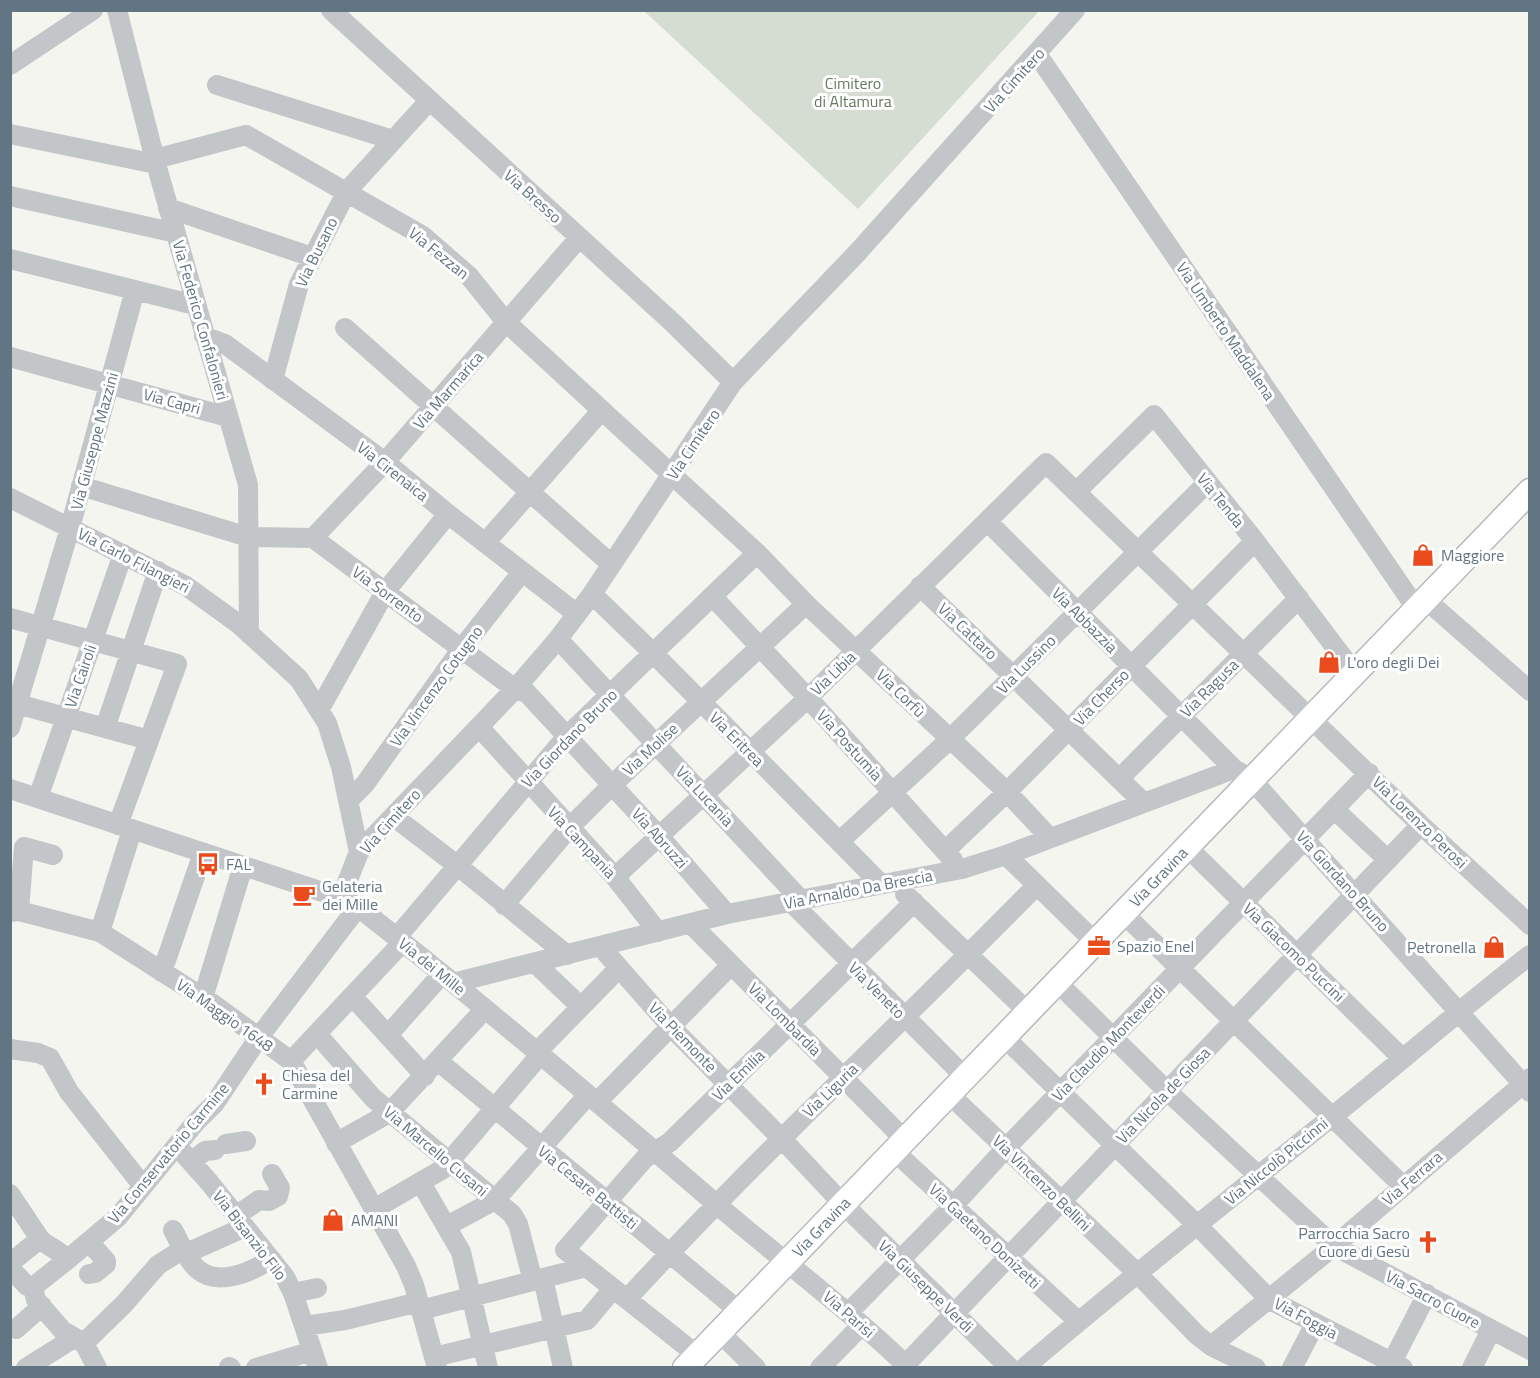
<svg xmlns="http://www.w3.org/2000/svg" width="1540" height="1378" viewBox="0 0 1540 1378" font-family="'Titillium Web',sans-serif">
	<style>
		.green { fill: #d5dcd1 }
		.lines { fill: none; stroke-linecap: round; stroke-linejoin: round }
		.major-casing { stroke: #b5b9bd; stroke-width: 27 }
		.minor { stroke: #c2c6c9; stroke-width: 20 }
		.major { stroke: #fff; stroke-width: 24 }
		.labels { text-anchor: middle; stroke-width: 6; stroke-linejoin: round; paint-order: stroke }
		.street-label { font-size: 16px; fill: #627583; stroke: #fff }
		.park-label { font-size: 16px; fill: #677a61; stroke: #fff }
		.poi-label { font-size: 16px; fill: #627583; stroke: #fff; text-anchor: start }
	</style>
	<rect width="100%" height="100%" fill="#f5f5f0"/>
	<path class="green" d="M644 11H1039L858 209Z"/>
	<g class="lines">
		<g class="major-casing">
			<g id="major">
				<path id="s1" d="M685 1368 1530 491"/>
			</g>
		</g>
		<path class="minor" d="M117 10 156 164 248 485 249 634
			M331 10 672 322 733 382
			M1037 54 1416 608
			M10 65 93 10
			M217 85 393 140
			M10 134 156 164
			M155 159 246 135 423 236 469 276 506 322 757 553 806 604 1007 792 1050 838
			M10 196 176 233
			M168 208 312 257
			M10 259 195 305
			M345 328 611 564
			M204 336 225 344 385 462 448 514 577 614
			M10 357 228 417
			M273 380 299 284 347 191 429 101
			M81 486 248 537 313 538 515 689 527 693 659 836 727 914
			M1076 492 1154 415 1255 541 1354 672
			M10 498 186 586 240 625 299 679 327 723 341 767 359 852
			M987 521 1234 769
			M313 538 385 462 579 238
			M485 543 601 411
			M920 586 1144 803
			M592 594 652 652 881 884
			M712 596 808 698 953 860
			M1425 599 1530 691
			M10 618 177 664 118 825
			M558 639 802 901
			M10 702 149 740
			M319 710 385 592 448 514
			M479 727 615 877 658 932
			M10 728 70 528 135 290
			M105 728 158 571
			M1119 779 1299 598
			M10 789 341 898 358 907C480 1002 598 1102 715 1203 779 1258 848 1309 909 1368
			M38 798 123 554
			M349 800 365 784 462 648 522 572
			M1334 809 1388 860
			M393 816 458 866 567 955
			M840 841 949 740 1207 483
			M1186 846 1402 1058
			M945 851 1007 792 1255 541
			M1006 855 1094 941
			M615 877 808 698 1046 463 1421 825 1530 925
			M905 894 1027 1011
			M341 898 359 852 515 689 558 639 592 594 733 382 857 253 1075 10
			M792 903 964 1076
			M504 905 569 828 612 785 806 604
			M19 911 24 847 53 855
			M10 912 19 911 100 932 213 1004 291 1061 406 1266 414 1285 437 1368
			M1122 912 1403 1186
			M692 925 904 1139
			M100 932 132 830
			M397 937 567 736 757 553
			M600 946 671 1027 781 1138 843 1204 1010 1368
			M535 963 581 1007
			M162 972 203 853
			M1056 981 1166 1090 1334 1246 1530 1350
			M453 983 727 914 962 869 1006 855 1234 769 1251 779 1530 1092
			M352 996 425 1076
			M203 998 243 866
			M317 1034 373 1098 512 1214 518 1224 533 1281
			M388 1035 442 974
			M1003 1036 1197 1225 1270 1300 1403 1368
			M10 1049 38 1053 50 1058 69 1092 143 1186
			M537 1052 619 968
			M291 1061 403 942
			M438 1061 739 1311
			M948 1093 1137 1273 1197 1335 1211 1346 1256 1368
			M597 1102 731 965
			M336 1143 389 1113 485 1009
			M226 1144 246 1141
			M177 1146 209 1182 285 1277 293 1293 318 1368
			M893 1150 1078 1321
			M191 1162 205 1151 215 1150
			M421 1183 461 1252 488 1368
			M10 1194 40 1239
			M374 1209 443 1169 540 1055
			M236 1216 259 1200 269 1201 278 1196 280 1188 272 1174
			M447 1226 495 1200 588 1095
			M173 1230C188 1258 196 1284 233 1276 248 1273 259 1267 271 1259
			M89 1242 106 1261V1264L95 1273 89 1274
			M67 1260 118 1217 195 1123 215 1103 259 1037 358 907
			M10 1263 40 1239C48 1247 61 1250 67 1260L33 1287 27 1286 10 1268
			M543 1278 563 1368
			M33 1287 36 1300 63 1331 84 1343 97 1368
			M293 1293 317 1288
			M627 1299C758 1156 901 1024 1037 885
			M421 1310 586 1267
			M848 1313 953 1206 1006 1148 1369 773
			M305 1326 345 1320 419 1302
			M16 1329 42 1306
			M719 1332 756 1368
			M84 1343 124 1304 158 1265 177 1253 189 1252 245 1227
			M1211 1346 1334 1246 1530 1078
			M697 1355 565 1250 645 1158 670 1142 914 902
			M434 1357 587 1320 613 1289
			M906 1364 1421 825
			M229 1367 231 1368
			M26 1368 74 1338
			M256 1368 312 1351
			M820 1368 862 1325
			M1024 1368C1125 1281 1230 1199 1333 1116 1399 1063 1463 1007 1530 955
			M1292 1368 1315 1324
			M1389 1368 1427 1294
			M1472 1368 1491 1330"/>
		<use href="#major" class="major"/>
	</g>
	<defs>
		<g id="shop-bare" transform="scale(1.8)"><path d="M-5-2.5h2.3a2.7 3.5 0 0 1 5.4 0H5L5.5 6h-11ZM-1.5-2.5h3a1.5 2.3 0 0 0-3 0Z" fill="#ea4b1c" stroke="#fff" stroke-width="2.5" paint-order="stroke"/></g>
		<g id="bus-bare" transform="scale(1.8)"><path d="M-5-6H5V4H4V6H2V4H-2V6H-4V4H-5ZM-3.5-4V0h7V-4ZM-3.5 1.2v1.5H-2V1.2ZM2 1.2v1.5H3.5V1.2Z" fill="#ea4b1c" stroke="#fff" stroke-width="2.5" paint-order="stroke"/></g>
		<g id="cafe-bare" transform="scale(1.8)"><path d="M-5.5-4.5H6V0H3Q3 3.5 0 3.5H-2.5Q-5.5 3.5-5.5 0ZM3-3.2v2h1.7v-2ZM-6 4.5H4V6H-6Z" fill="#ea4b1c" stroke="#fff" stroke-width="2.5" paint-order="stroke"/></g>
		<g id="office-bare" transform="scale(1.8)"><path d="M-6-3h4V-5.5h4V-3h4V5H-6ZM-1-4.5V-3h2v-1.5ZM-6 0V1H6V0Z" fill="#ea4b1c" stroke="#fff" stroke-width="2.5" paint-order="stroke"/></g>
		<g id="church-bare" transform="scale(1.8)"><path d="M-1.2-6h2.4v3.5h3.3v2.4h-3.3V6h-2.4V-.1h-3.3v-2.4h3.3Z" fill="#ea4b1c" stroke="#fff" stroke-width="2.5" paint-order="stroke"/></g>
	</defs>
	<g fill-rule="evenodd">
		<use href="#shop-bare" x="1423" y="555"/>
		<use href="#shop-bare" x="1329" y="662"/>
		<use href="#bus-bare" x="208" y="864"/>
		<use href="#cafe-bare" x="304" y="895"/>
		<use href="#office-bare" x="1099" y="946"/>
		<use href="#shop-bare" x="1494" y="947"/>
		<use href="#church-bare" x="264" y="1084"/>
		<use href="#shop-bare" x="333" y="1220"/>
		<use href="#church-bare" x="1428" y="1242"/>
	</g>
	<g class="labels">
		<g class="street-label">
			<text transform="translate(1014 80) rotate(-48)" y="6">Via Cimitero</text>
			<text transform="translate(533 196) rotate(42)" y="6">Via Bresso</text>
			<text transform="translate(316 252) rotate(-64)" y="6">Via Busano</text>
			<text transform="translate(439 253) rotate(39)" y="6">Via Fezzan</text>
			<text transform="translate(201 320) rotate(74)" y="6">Via Federico Confalonieri</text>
			<text transform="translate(1226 331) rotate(56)" y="6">Via Umberto Maddalena</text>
			<text transform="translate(448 390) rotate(-49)" y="6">Via Marmarica</text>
			<text transform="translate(172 401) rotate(15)" y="6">Via Capri</text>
			<text transform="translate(94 441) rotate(-75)" y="6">Via Giuseppe Mazzini</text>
			<text transform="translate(693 444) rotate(-56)" y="6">Via Cimitero</text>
			<text transform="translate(393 471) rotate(38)" y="6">Via Cirenaica</text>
			<text transform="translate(1221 500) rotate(51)" y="6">Via Tenda</text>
			<text transform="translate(134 560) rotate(27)" y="6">Via Carlo Filangieri</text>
			<text transform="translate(388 594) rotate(36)" y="6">Via Sorrento</text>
			<text transform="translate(1085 620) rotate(45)" y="6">Via Abbazzia</text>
			<text transform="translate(968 631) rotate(43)" y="6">Via Cattaro</text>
			<text transform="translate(1026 664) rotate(-45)" y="6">Via Lussino</text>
			<text transform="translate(833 673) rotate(-44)" y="6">Via Libia</text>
			<text transform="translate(80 676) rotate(-71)" y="6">Via Cairoli</text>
			<text transform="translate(436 686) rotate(-54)" y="6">Via Vincenzo Cotugno</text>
			<text transform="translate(1209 688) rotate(-45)" y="6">Via Ragusa</text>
			<text transform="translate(901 693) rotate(44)" y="6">Via Corfù</text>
			<text transform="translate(1101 697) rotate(-46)" y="6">Via Cherso</text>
			<text transform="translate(569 738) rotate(-46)" y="6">Via Giordano Bruno</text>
			<text transform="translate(737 739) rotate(45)" y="6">Via Eritrea</text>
			<text transform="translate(850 745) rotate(48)" y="6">Via Postumia</text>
			<text transform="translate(650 749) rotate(-43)" y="6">Via Molise</text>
			<text transform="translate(705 796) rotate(47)" y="6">Via Lucania</text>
			<text transform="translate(390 821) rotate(-48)" y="6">Via Cimitero</text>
			<text transform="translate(1420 822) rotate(44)" y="6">Via Lorenzo Perosi</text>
			<text transform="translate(660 838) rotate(48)" y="6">Via Abruzzi</text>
			<text transform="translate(582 842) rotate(47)" y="6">Via Campania</text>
			<text dy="6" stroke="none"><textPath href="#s1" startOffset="682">Via Gravina</textPath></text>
			<text transform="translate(1343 881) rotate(48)" y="6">Via Giordano Bruno</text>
			<text transform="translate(858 889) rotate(-11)" y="6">Via Arnaldo Da Brescia</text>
			<text transform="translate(1294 952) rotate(44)" y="6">Via Giacomo Puccini</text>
			<text transform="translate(432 966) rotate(39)" y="6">Via dei Mille</text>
			<text transform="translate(877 990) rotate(45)" y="6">Via Veneto</text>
			<text transform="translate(225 1015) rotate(35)" y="6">Via Maggio 1648</text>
			<text transform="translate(785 1019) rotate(45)" y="6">Via Lombardia</text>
			<text transform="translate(683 1037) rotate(46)" y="6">Via Piemonte</text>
			<text transform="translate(1108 1043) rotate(-46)" y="6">Via Claudio Monteverdi</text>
			<text transform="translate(738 1075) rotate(-44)" y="6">Via Emilia</text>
			<text transform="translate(830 1090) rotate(-44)" y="6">Via Liguria</text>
			<text transform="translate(1163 1095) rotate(-46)" y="6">Via Nicola de Giosa</text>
			<text transform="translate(436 1151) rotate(40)" y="6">Via Marcello Cusani</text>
			<text transform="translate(168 1153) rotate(-50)" y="6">Via Conservatorio Carmine</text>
			<text transform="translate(1276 1161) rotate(-39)" y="6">Via Niccolò Piccinni</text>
			<text transform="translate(1412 1178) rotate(-41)" y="6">Via Ferrara</text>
			<text transform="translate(1042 1183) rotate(44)" y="6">Via Vincenzo Bellini</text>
			<text transform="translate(588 1187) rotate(39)" y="6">Via Cesare Battisti</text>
			<text dy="6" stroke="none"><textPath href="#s1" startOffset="196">Via Gravina</textPath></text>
			<text transform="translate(250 1235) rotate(52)" y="6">Via Bisanzio Filo</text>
			<text transform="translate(985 1236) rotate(43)" y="6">Via Gaetano Donizetti</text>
			<text transform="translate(926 1286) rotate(44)" y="6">Via Giuseppe Verdi</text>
			<text transform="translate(1433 1299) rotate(28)" y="6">Via Sacro Cuore</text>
			<text transform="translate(849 1314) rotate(41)" y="6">Via Parisi</text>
			<text transform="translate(1306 1318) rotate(28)" y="6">Via Foggia</text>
		</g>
		<g class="park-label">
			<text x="853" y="89">Cimitero<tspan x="853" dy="18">di Altamura</tspan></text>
		</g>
		<g class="poi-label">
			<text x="1441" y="561">Maggiore</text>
			<text x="1347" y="668">L'oro degli Dei</text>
			<text x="226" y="870">FAL</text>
			<text x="322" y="892">Gelateria<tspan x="322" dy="18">dei Mille</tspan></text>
			<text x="1117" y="952">Spazio Enel</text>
			<text x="1476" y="953" text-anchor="end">Petronella</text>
			<text x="282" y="1081">Chiesa del<tspan x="282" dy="18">Carmine</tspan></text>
			<text x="351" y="1226">AMANI</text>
			<text x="1410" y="1239" text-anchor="end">Parrocchia Sacro<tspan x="1410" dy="18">Cuore di Gesù</tspan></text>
		</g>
	</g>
	<rect width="1540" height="1378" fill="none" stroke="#627583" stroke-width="24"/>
</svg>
